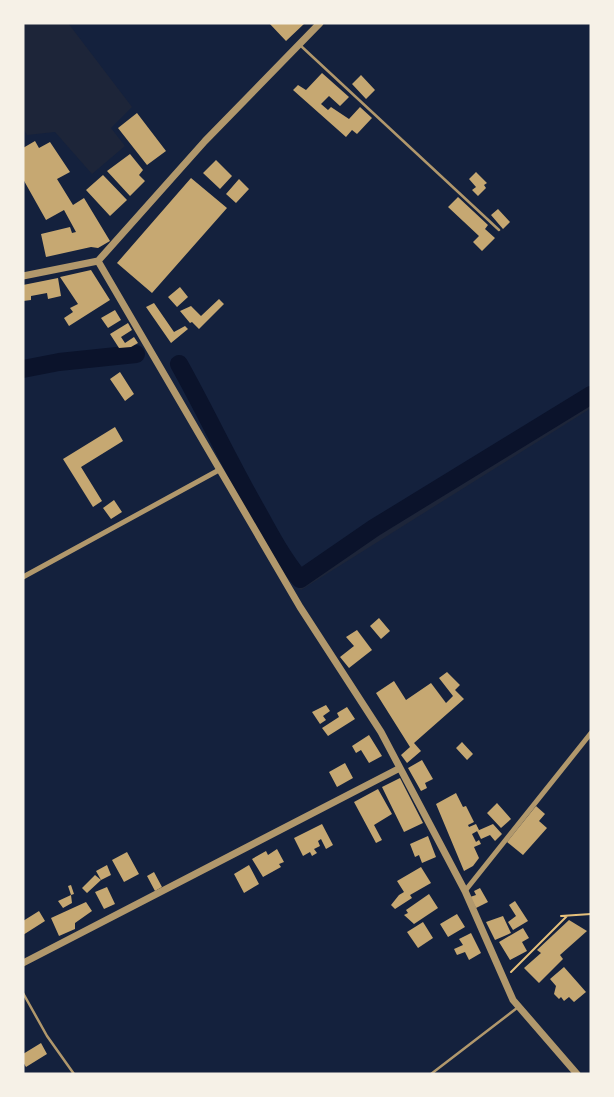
<svg xmlns="http://www.w3.org/2000/svg" width="614" height="1097" viewBox="0 0 614 1097" font-family="'Source Sans 3',sans-serif">
	<style>
		.green { fill: #1d2539 }
		.lines { fill: none; stroke-linecap: round; stroke-linejoin: round }
		.river { stroke: #0b132b; stroke-width: 18 }
		.building { fill: #c6a872 }
		.path { stroke: #e5c07b; stroke-width: 2 }
		.service { stroke: #b1986c; stroke-width: 2.5 }
		.minor { stroke: #b1986c; stroke-width: 5 }
		.tertiary { stroke: #b1986c; stroke-width: 7 }
	</style>
	<rect width="100%" height="100%" fill="#14213d"/>
	<path class="green" d="M23 23H68L132 107 111 128 125 146 92 174 55 132 27 135 23 128Z
		M591 387V407L588 410 301 590 287 575C296 568 305 567 314 560 402 496 499 446 591 387Z"/>
	<g class="lines">
		<path class="river" d="M179 364C207 414 231 466 260 516 272 538 284 560 300 579L374 528 591 395
			M23 369 59 362 136 354"/>
	</g>
	<path class="building" d="M269 23H305L286 41Z
		M322 73 349 97 340 106 329 96 321 104 328 110 331 107 349 119 360 107 372 118 357 134 352 130 346 137 293 90 298 85 306 90Z
		M361 75 375 90 366 99 352 84Z
		M137 113 166 151 147 165 118 128Z
		M35 141 39 148 50 142 70 172 57 179 73 205 84 198 110 241 98 248 91 247 46 257 41 234 70 227 72 233 76 232 64 210 46 220 23 179V148Z
		M130 154 143 170 139 175 145 181 130 196 107 171Z
		M216 160 232 176 220 189 203 173Z
		M476 172 487 183 484 185 486 188 478 196 472 190 476 187 469 179Z
		M103 175 127 200 110 216 86 190Z
		M191 178 227 208 152 293 117 263Z
		M239 179 249 189 236 203 226 194Z
		M458 197 488 225 485 229 495 238 482 251 473 242 479 236 448 207Z
		M498 209 510 222 503 229 491 215Z
		M91 270 110 300 69 326 64 318 73 312 70 308 78 304 60 277Z
		M58 278 61 296 48 299 47 293 31 296V300L23 301V285Z
		M180 287 188 297 177 307 168 297Z
		M219 299 224 304 199 329 192 322 190 323 180 311 191 306 201 316Z
		M154 303 174 332 185 326 188 329 171 343 146 307Z
		M115 310 121 320 108 328 101 318Z
		M128 323 132 330 121 337 125 343 134 337 138 343 131 347 119 348 110 334Z
		M120 372 134 394 125 401 110 379Z
		M115 427 123 441 81 467 102 501 93 507 63 459Z
		M114 500 122 512 111 519 103 508Z
		M379 618 390 631 381 639 370 626Z
		M357 630 372 650 349 668 340 657 354 646 346 637Z
		M447 672 460 685 455 690 464 699 414 743 421 751 407 763 401 755 410 747 376 693 394 681 406 700 431 683 446 703 453 696 439 678Z
		M326 705 330 711 323 716 326 720 320 724 312 712Z
		M347 707 355 719 328 736 322 728 339 717 337 713Z
		M369 735 382 756 369 763 361 750 356 753 352 746Z
		M462 742 473 754 467 760 456 748Z
		M422 760 433 779 425 783 427 788 421 791 408 768Z
		M345 763 353 778 337 787 329 772Z
		M400 778 423 823 404 832 382 787Z
		M378 789 392 814 374 825 382 840 376 843 354 802Z
		M456 793 463 807 466 806 474 822 468 825 469 827 476 824 479 830 472 834 476 842 479 840 481 844 474 847 479 858 473 866 464 871 436 804Z
		M497 803 511 819 501 828 487 813Z
		M536 806 545 814 539 821 547 828 523 855 507 842Z
		M322 824 333 845 326 849 321 839 318 841 320 846 314 849 317 853 312 856 310 852 303 856 294 838Z
		M493 824 502 834 495 841 490 835 481 839 477 831Z
		M428 836 436 857 422 863 419 855 415 857 410 844Z
		M277 849 284 862 279 864 281 867 263 877 252 859 266 851 268 855Z
		M127 852 139 874 124 882 112 860Z
		M107 865 111 875 101 880 87 893 82 888 95 875 101 880 96 871Z
		M249 865 259 884 244 893 234 874Z
		M421 867 431 883 410 895 412 898 395 909 391 905 399 895 404 892 397 881Z
		M154 872 162 887 155 891 147 876Z
		M71 885 74 894 71 895 72 903 63 908 58 901 71 895 68 886Z
		M107 887 115 904 104 909 95 892Z
		M480 888 488 902 476 908 470 897 476 895 474 891Z
		M429 894 438 908 414 924 404 915 408 913 406 910Z
		M515 901 528 921 513 930 508 922 516 916 509 905Z
		M86 902 92 911 75 923V929L59 936 51 918Z
		M39 911 45 921 23 935V921Z
		M457 914 465 927 448 937 440 924Z
		M503 916 511 933 495 940 486 922Z
		M569 920 587 931 560 955 563 959 539 983 524 968 541 953 537 950Z
		M423 922 433 938 418 948 407 932Z
		M523 928 529 938 522 942 527 951 510 960 499 942Z
		M471 933 481 953 469 960 465 952 457 955 454 949 463 945 459 939Z
		M564 967 586 992 574 1002 569 997 564 1001 561 997 559 999 554 994 556 986 550 979Z
		M41 1043 47 1054 26 1067 23 1062V1054Z"/>
	<g class="lines">
		<path class="path" d="M561 916 591 914
			M511 972 567 916"/>
		<path class="service" d="M301 46 499 230
			M23 993 47 1036 74 1074
			M431 1074 517 1008"/>
		<path class="minor" d="M23 577 219 470
			M465 891 591 733"/>
		<path class="tertiary" d="M98 261 300 607 381 732 465 891 513 1000 577 1074
			M98 261 205 141 320 23
			M23 276 98 261
			M23 963 400 768"/>
	</g>
	<rect width="614" height="1097" fill="none" stroke="#f6f1e7" stroke-width="49"/>
</svg>
